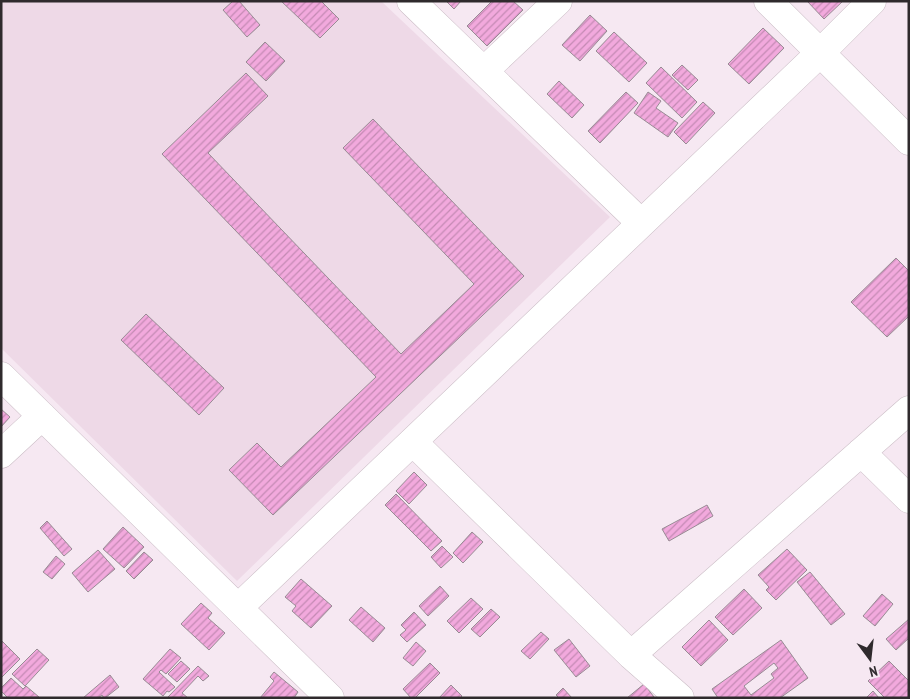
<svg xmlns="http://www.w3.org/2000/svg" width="910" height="699" viewBox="0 0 910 699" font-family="'PT Sans Narrow',sans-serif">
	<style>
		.built { fill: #eed9e7 }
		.building { fill: url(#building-hatch); stroke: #988b94; fill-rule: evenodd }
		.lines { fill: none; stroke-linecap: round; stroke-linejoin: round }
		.minor-casing { stroke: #cbbdc6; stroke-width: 29 }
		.minor { stroke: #fff; stroke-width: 28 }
	</style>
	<defs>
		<pattern id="building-hatch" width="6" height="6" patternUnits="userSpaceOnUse" patternTransform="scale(1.25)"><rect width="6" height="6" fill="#f2a9dd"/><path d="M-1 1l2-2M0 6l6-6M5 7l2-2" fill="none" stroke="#c48ab4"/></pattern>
	</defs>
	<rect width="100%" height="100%" fill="#f6e8f2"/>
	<path class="built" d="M1 1H381L610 217 237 581 1 348Z"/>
	<path class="building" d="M233 1H239L260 25 247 37 223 10Z
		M281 1H321L339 19 320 38Z
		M446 1H461L454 9Z
		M492 1H513L523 10 487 46 467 26Z
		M807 1H843L824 19Z
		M590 15 607 31 580 61 562 45Z
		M763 28 784 48 749 84 728 64Z
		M614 32 647 63 629 82 596 51Z
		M265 42 285 61 266 81 246 62Z
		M682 65 698 80 688 90 672 75Z
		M661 67 697 102 682 118 646 83Z
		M246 73 268 96 208 153 401 354 474 284 343 148 373 119 524 276 273 515 229 470 257 443 281 467 376 377 162 154Z
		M559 81 584 105 572 118 547 94Z
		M626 92 638 103 600 143 588 131Z
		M648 92 661 101 656 108 678 123 668 137 634 113Z
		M703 102 715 113 686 144 674 132Z
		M896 258 909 271V316L887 337 851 302Z
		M146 314 224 388 199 415 121 340Z
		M1 409 10 417 1 427Z
		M414 472 427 485 409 504 396 491Z
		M396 494 442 541 431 551 385 505Z
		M707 505 713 516 669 541 662 529Z
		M47 521 72 549 64 556 40 528Z
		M123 527 144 547 124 568 103 549Z
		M472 532 483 542 463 563 453 553Z
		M442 546 453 557 441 568 431 557Z
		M787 549 807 570 776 600 766 590 769 587 758 575Z
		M98 550 115 569 88 592 72 573Z
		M144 552 153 560 134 579 126 571Z
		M56 556 65 564 52 579 43 572Z
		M810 572 845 614 831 625 797 582Z
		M301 579 332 606 311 628 292 611 296 606 285 597Z
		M440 586 449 596 428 616 419 606Z
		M744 589 762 608 733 635 715 617Z
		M882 594 893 604 875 626 863 616Z
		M471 598 483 609 459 633 447 621Z
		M201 603 212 613 208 618 225 633 209 650 181 624Z
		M361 607 385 628 373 642 349 620Z
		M491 609 500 617 480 637 471 629Z
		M414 612 426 625 407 642 400 635 406 630 401 625Z
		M909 619V638L896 650 886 639Z
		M709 620 728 640 701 666 682 647Z
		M541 632 549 639 530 659 521 651Z
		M569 639 590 666 576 677 554 650Z
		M1 640 20 659 1 678Z
		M781 640 808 678 780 698H718L712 689ZM774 663 778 668 771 674 774 678 751 695 744 686Z
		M416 642 426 651 413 666 403 658Z
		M37 649 49 660 25 686 12 674Z
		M170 649 181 658 166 674 161 670 159 672 175 687 169 692 167 691 163 696 143 679Z
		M181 661 190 669 177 682 168 674Z
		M889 661 909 681V698H885L868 681Z
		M430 663 440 673 415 698H411L403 689Z
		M198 666 209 676 203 681 198 676 182 693 188 698H167Z
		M274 672 298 692 294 698H260L274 681 270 677Z
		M110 675 119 687 105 698H104L102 695 98 698H83Z
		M11 678 23 689 26 686 39 697 8 698 1 691V688Z
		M644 684 654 697 652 698H627Z
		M451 685 462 696 460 698H439Z
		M563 688 572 698H559L556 695Z
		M873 691 879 698H866Z"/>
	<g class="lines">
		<g class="minor-casing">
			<path id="minor" d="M411 1 641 223
				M768 1 909 141
				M484 71 558 1
				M1 376 330 698
				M413 442 631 655 680 698
				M861 452 909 499
				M1 454 42 416
				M238 608 820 53 872 1
				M631 655 909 410"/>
		</g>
		<use href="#minor" class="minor"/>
	</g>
	<rect width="910" height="699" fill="none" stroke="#2f2a2d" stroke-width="5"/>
	<g transform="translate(870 659) rotate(165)" stroke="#f6e8f2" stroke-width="4" paint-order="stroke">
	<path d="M0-4L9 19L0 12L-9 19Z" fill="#2f2a2d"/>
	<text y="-8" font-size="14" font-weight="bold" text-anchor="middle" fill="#2f2a2d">N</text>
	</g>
</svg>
